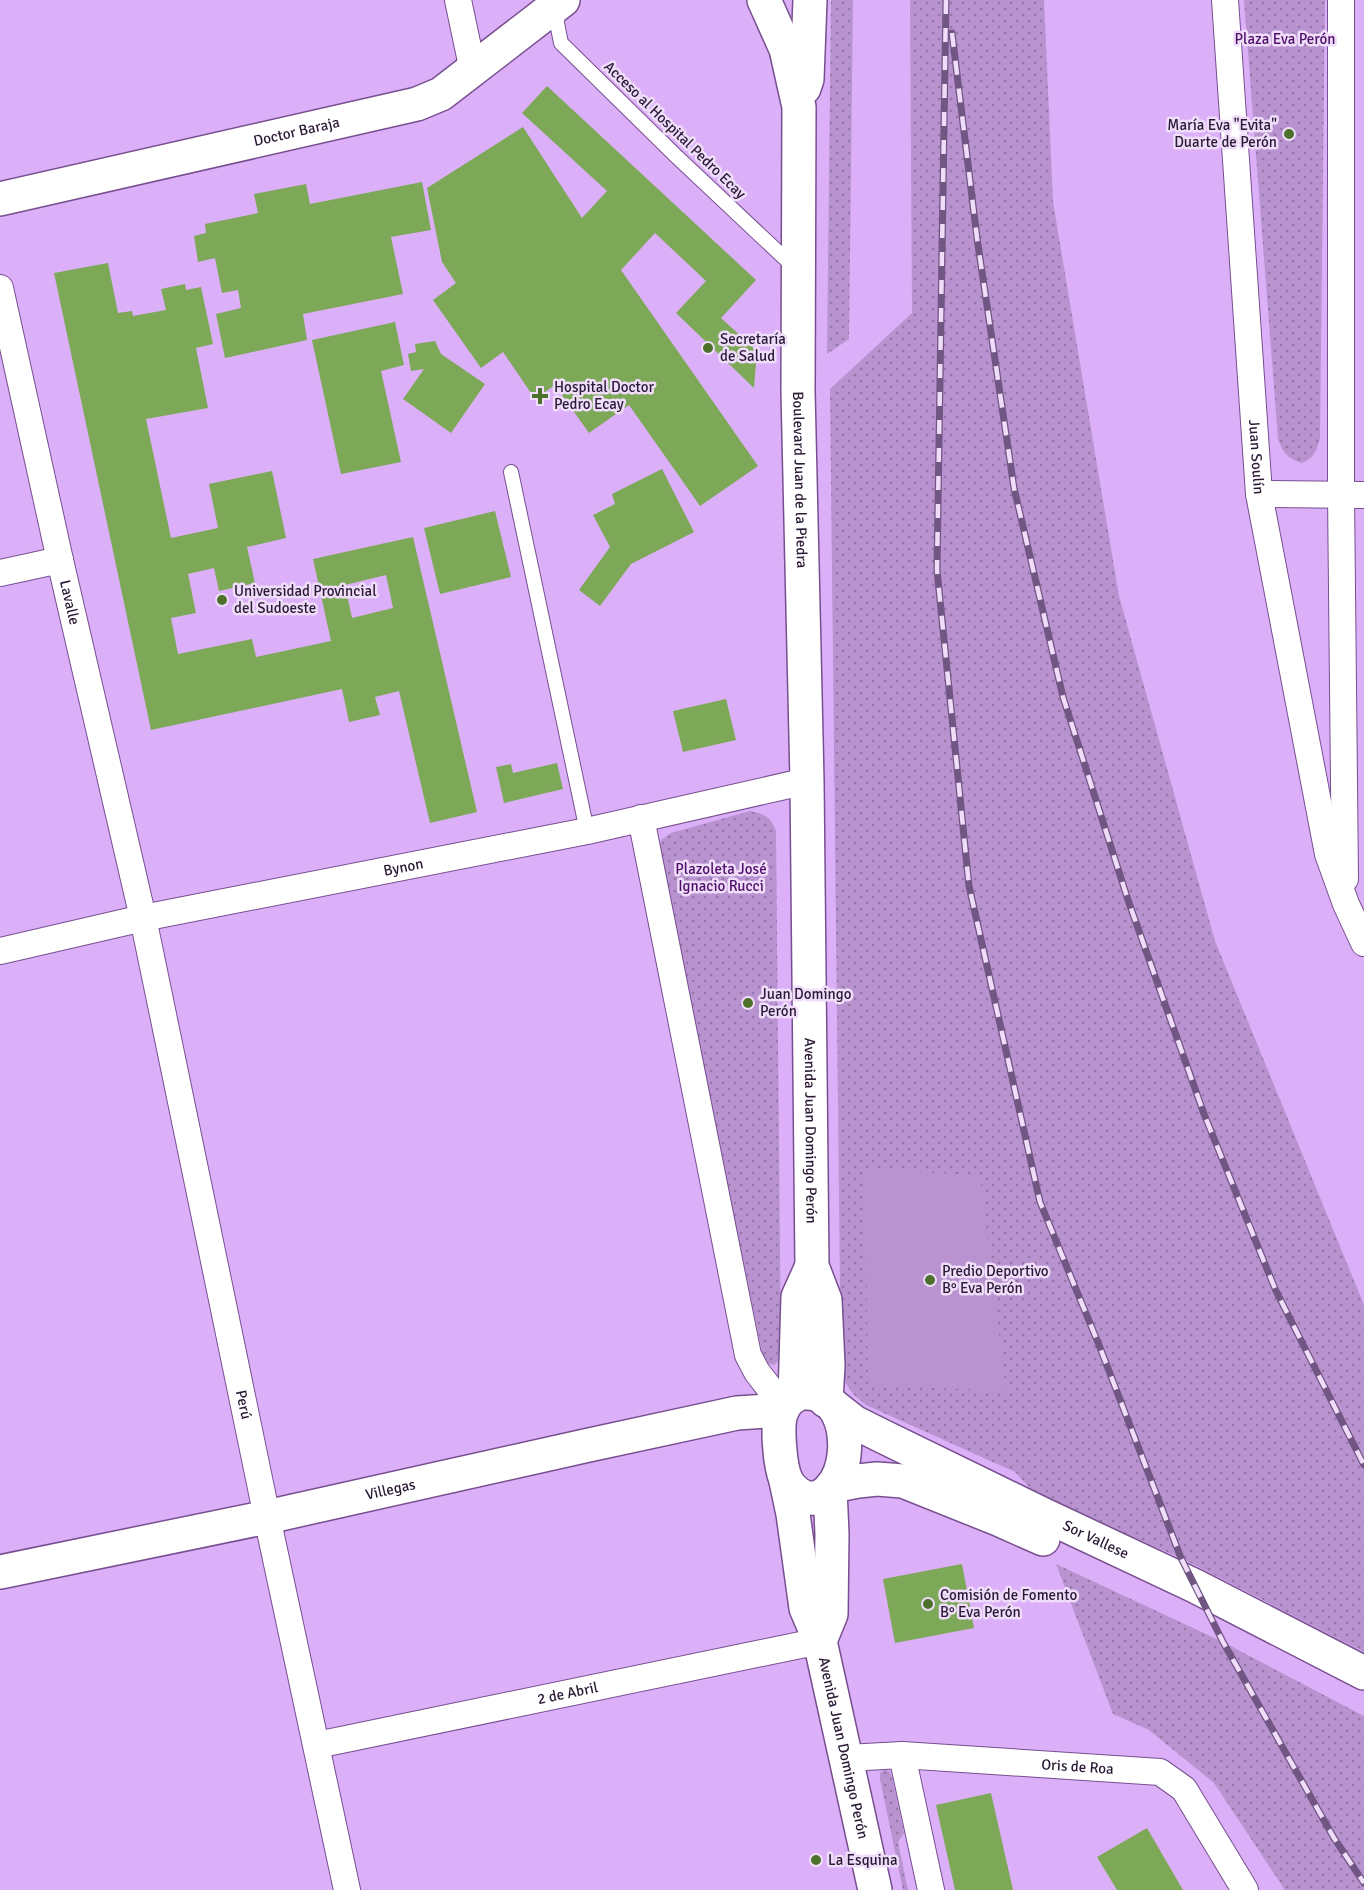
<svg xmlns="http://www.w3.org/2000/svg" width="1364" height="1890" viewBox="0 0 1364 1890" font-family="Signika,sans-serif">
	<style>
		.grass { fill: url(#grass-dots) }
		.pitch { fill: #b893cf }
		.building { fill: #7da858; fill-rule: evenodd }
		.lines { fill: none; stroke-linecap: round; stroke-linejoin: round }
		.lane-casing { stroke: #774f8f; stroke-width: 16 }
		.street-casing { stroke: #774f8f; stroke-width: 28 }
		.secondary-casing { stroke: #774f8f; stroke-width: 36 }
		.lane { stroke: #fff; stroke-width: 14 }
		.street { stroke: #fff; stroke-width: 26 }
		.secondary { stroke: #fff; stroke-width: 33 }
		.rail-casing { stroke: #715582; stroke-width: 7 }
		.rail { stroke: #efddfa; stroke-width: 4.5; stroke-dasharray: 14; stroke-linecap: butt }
		.poi-dot { fill: #4d712b; stroke: #efddfa; stroke-width: 2 }
		.labels { text-anchor: middle; stroke-width: 5; stroke-linejoin: round; paint-order: stroke }
		.park-label { font-size: 15px; fill: #4e0e6a; stroke: #efddfa }
		.poi-label { font-size: 15px; fill: #2b1a35; stroke: #efddfa; text-anchor: start }
		.street-label { font-size: 15px; fill: #2b1a35; stroke: #efddfa }
	</style>
	<defs>
		<pattern id="grass-dots" width="8" height="8" patternUnits="userSpaceOnUse" patternTransform="scale(1.5)"><rect width="8" height="8" fill="#b893cf"/><path d="M2 2h.1M6 6h.1" fill="none" stroke="#9677a9" stroke-width="1.8" stroke-linecap="round"/></pattern>
	</defs>
	<rect width="100%" height="100%" fill="#dcb0f8"/>
	<path class="grass" d="M831 0H853L849 339 827 354Z
		M910 0H1044L1053 202 1119 596 1215 941 1364 1305V1652L1181 1558 1039 1498 1015 1472 866 1405 853 1394 841 1376 830 389 912 313Z
		M1244 0H1325L1320 438C1317 451 1314 458 1302 463 1288 459 1283 453 1278 439Z
		M750 811C765 814 771 817 776 831L781 1355 779 1361 774 1365 769 1364 764 1361 659 855 661 840 671 833Z
		M1056 1564 1223 1642 1364 1716V1890H1285L1214 1783 1149 1730 1113 1714Z
		M885 1769 890 1772 892 1777 904 1833 898 1842 908 1890H903L880 1779V1773Z"/>
	<path class="pitch" d="M865 1170 980 1175 1006 1391 868 1385Z"/>
	<path class="building" d="M547 86 756 280 721 318 757 351 754 388 676 313 706 281 655 233 621 270 758 466 700 506 629 405 589 433 555 385 535 399 503 352 481 368 433 300 456 283 442 262 427 188 523 127 582 218 607 191 522 113Z
		M422 182 431 230 391 237 403 294 303 314 307 340 225 358 216 314 241 308 238 290 222 293 215 258 198 262 194 236 206 233 205 224 258 213 254 194 306 184 310 204Z
		M108 263 118 313 132 311 133 316 166 310 161 289 185 284 186 290 201 287 213 344 196 348 208 408 146 419 171 538 218 528 209 484 272 471 286 538 247 547 255 583 219 591 214 568 188 574 196 613 171 618 178 654 252 639 256 657 331 641 313 559 413 537 477 812 430 823 399 691 375 697 380 715 349 722 342 689 151 730 54 273ZM386 575 393 608 352 618 345 585Z
		M395 322 404 365 381 371 401 462 341 474 312 340Z
		M435 341 441 354 485 384 451 433 403 399 424 369 411 371 408 354 416 352 415 344Z
		M662 469 694 532 631 564 600 606 579 590 610 547 593 515 615 504 612 494Z
		M495 511 511 577 440 594 424 528Z
		M726 699 736 740 683 752 673 711Z
		M557 763 563 789 504 803 496 767 511 764 513 773Z
		M962 1564 974 1628 895 1643 883 1579Z
		M991 1793 1013 1890H955L936 1805Z
		M1147 1828 1183 1890H1117L1097 1857Z"/>
	<g class="lines">
		<g class="lane-casing">
			<path id="lane" d="M558 8 557 23 561 43 676 156 794 267
				M511 472 587 831"/>
		</g>
		<g class="street-casing">
			<g id="street">
				<path d="M458 0 473 71"/>
				<path id="s1" d="M1225 0 1259 494 1328 854 1346 904 1364 943"/>
				<path d="M1341 0V494L1345 879"/>
				<path id="s2" d="M0 288 60 560 143 918 267 1517 347 1890"/>
				<path d="M1259 494 1364 495"/>
				<path d="M0 573 60 560"/>
				<path d="M641 818 748 1355 757 1372 784 1407"/>
				<path id="s3" d="M0 951 143 918 587 831 807 781"/>
				<path id="s4" d="M317 1745 820 1641"/>
				<path d="M902 1755 931 1890"/>
				<path id="s5" d="M847 1758 902 1755 1160 1772 1184 1789 1245 1890"/>
			</g>
		</g>
		<g class="secondary-casing">
			<g id="secondary">
				<path id="s6" d="M764 0 786 49 799 107 798 391 807 781 812 1266 825 1300 828 1365 826 1401"/>
				<path d="M804 88 807 79 810 0"/>
				<path id="s7" d="M0 199 417 104 441 94 563 0"/>
				<path d="M801 1392C805 1393 811 1393 815 1394 857 1405 852 1490 815 1498 803 1500 791 1490 786 1480 780 1466 776 1424 782 1411 786 1401 792 1397 801 1392Z"/>
				<path d="M795 1396 798 1297 812 1266"/>
				<path id="s8" d="M831 1404 854 1422 880 1435 1042 1514 1195 1586 1364 1673"/>
				<path id="s9" d="M786 1481 793 1514 806 1608 820 1641 875 1890"/>
				<path d="M832 1486 858 1481 877 1479 903 1481 998 1519 1043 1539"/>
				<path id="s10" d="M0 1572 267 1517 589 1445 737 1413 782 1410"/>
				<path d="M820 1641 831 1614 832 1534 830 1489"/>
			</g>
		</g>
		<use href="#lane" class="lane"/>
		<use href="#street" class="street"/>
		<use href="#secondary" class="secondary"/>
		<g class="rail-casing">
			<path id="rail" d="M946 0 937 570 969 886 1040 1202 1099 1345 1181 1558 1223 1642 1334 1838 1364 1883
				M952 33 977 238 1014 488 1063 697 1128 900 1204 1114 1276 1291 1364 1465"/>
		</g>
		<use href="#rail" class="rail"/>
	</g>
	<g class="poi-dot">
		<circle cx="1289" cy="134" r="6"/>
		<circle cx="708" cy="348" r="6"/>
		<path d="M537 387h6v6h6v6h-6v6h-6v-6h-6v-6h6z"/>
		<circle cx="222" cy="600" r="6"/>
		<circle cx="748" cy="1003" r="6"/>
		<circle cx="930" cy="1280" r="6"/>
		<circle cx="928" cy="1604" r="6"/>
		<circle cx="816" cy="1860" r="6"/>
	</g>
	<g class="labels">
		<g class="park-label">
			<text x="1285" y="44">Plaza Eva Perón</text>
			<text x="721" y="874">Plazoleta José<tspan x="721" dy="17">Ignacio Rucci</tspan></text>
		</g>
		<g class="poi-label">
			<text x="1277" y="130" text-anchor="end">María Eva "Evita"<tspan x="1277" dy="17">Duarte de Perón</tspan></text>
			<text x="720" y="344">Secretaría<tspan x="720" dy="17">de Salud</tspan></text>
			<text x="554" y="392">Hospital Doctor<tspan x="554" dy="17">Pedro Ecay</tspan></text>
			<text x="234" y="596">Universidad Provincial<tspan x="234" dy="17">del Sudoeste</tspan></text>
			<text x="760" y="999">Juan Domingo<tspan x="760" dy="17">Perón</tspan></text>
			<text x="942" y="1276">Predio Deportivo<tspan x="942" dy="17">B° Eva Perón</tspan></text>
			<text x="940" y="1600">Comisión de Fomento<tspan x="940" dy="17">B° Eva Perón</tspan></text>
			<text x="828" y="1865">La Esquina</text>
		</g>
		<g class="street-label">
			<text transform="translate(675 130) rotate(44)" y="5">Acceso al Hospital Pedro Ecay</text>
			<text dy="5" stroke="none"><textPath href="#s7" startOffset="304">Doctor Baraja</textPath></text>
			<text dy="5" stroke="none"><textPath href="#s1" startOffset="458">Juan Soulín</textPath></text>
			<text dy="5" stroke="none"><textPath href="#s6" startOffset="486">Boulevard Juan de la Piedra</textPath></text>
			<text dy="5" stroke="none"><textPath href="#s2" startOffset="322">Lavalle</textPath></text>
			<text dy="5" stroke="none"><textPath href="#s3" startOffset="412">Bynon</textPath></text>
			<text dy="5" stroke="none"><textPath href="#s6" startOffset="1137">Avenida Juan Domingo Perón</textPath></text>
			<text dy="5" stroke="none"><textPath href="#s2" startOffset="1143">Perú</textPath></text>
			<text dy="5" stroke="none"><textPath href="#s10" startOffset="399">Villegas</textPath></text>
			<text dy="5" stroke="none"><textPath href="#s8" startOffset="298">Sor Vallese</textPath></text>
			<text dy="5" stroke="none"><textPath href="#s4" startOffset="256">2 de Abril</textPath></text>
			<text dy="5" stroke="none"><textPath href="#s9" startOffset="274">Avenida Juan Domingo Perón</textPath></text>
			<text dy="5" stroke="none"><textPath href="#s5" startOffset="231">Oris de Roa</textPath></text>
		</g>
	</g>
</svg>
